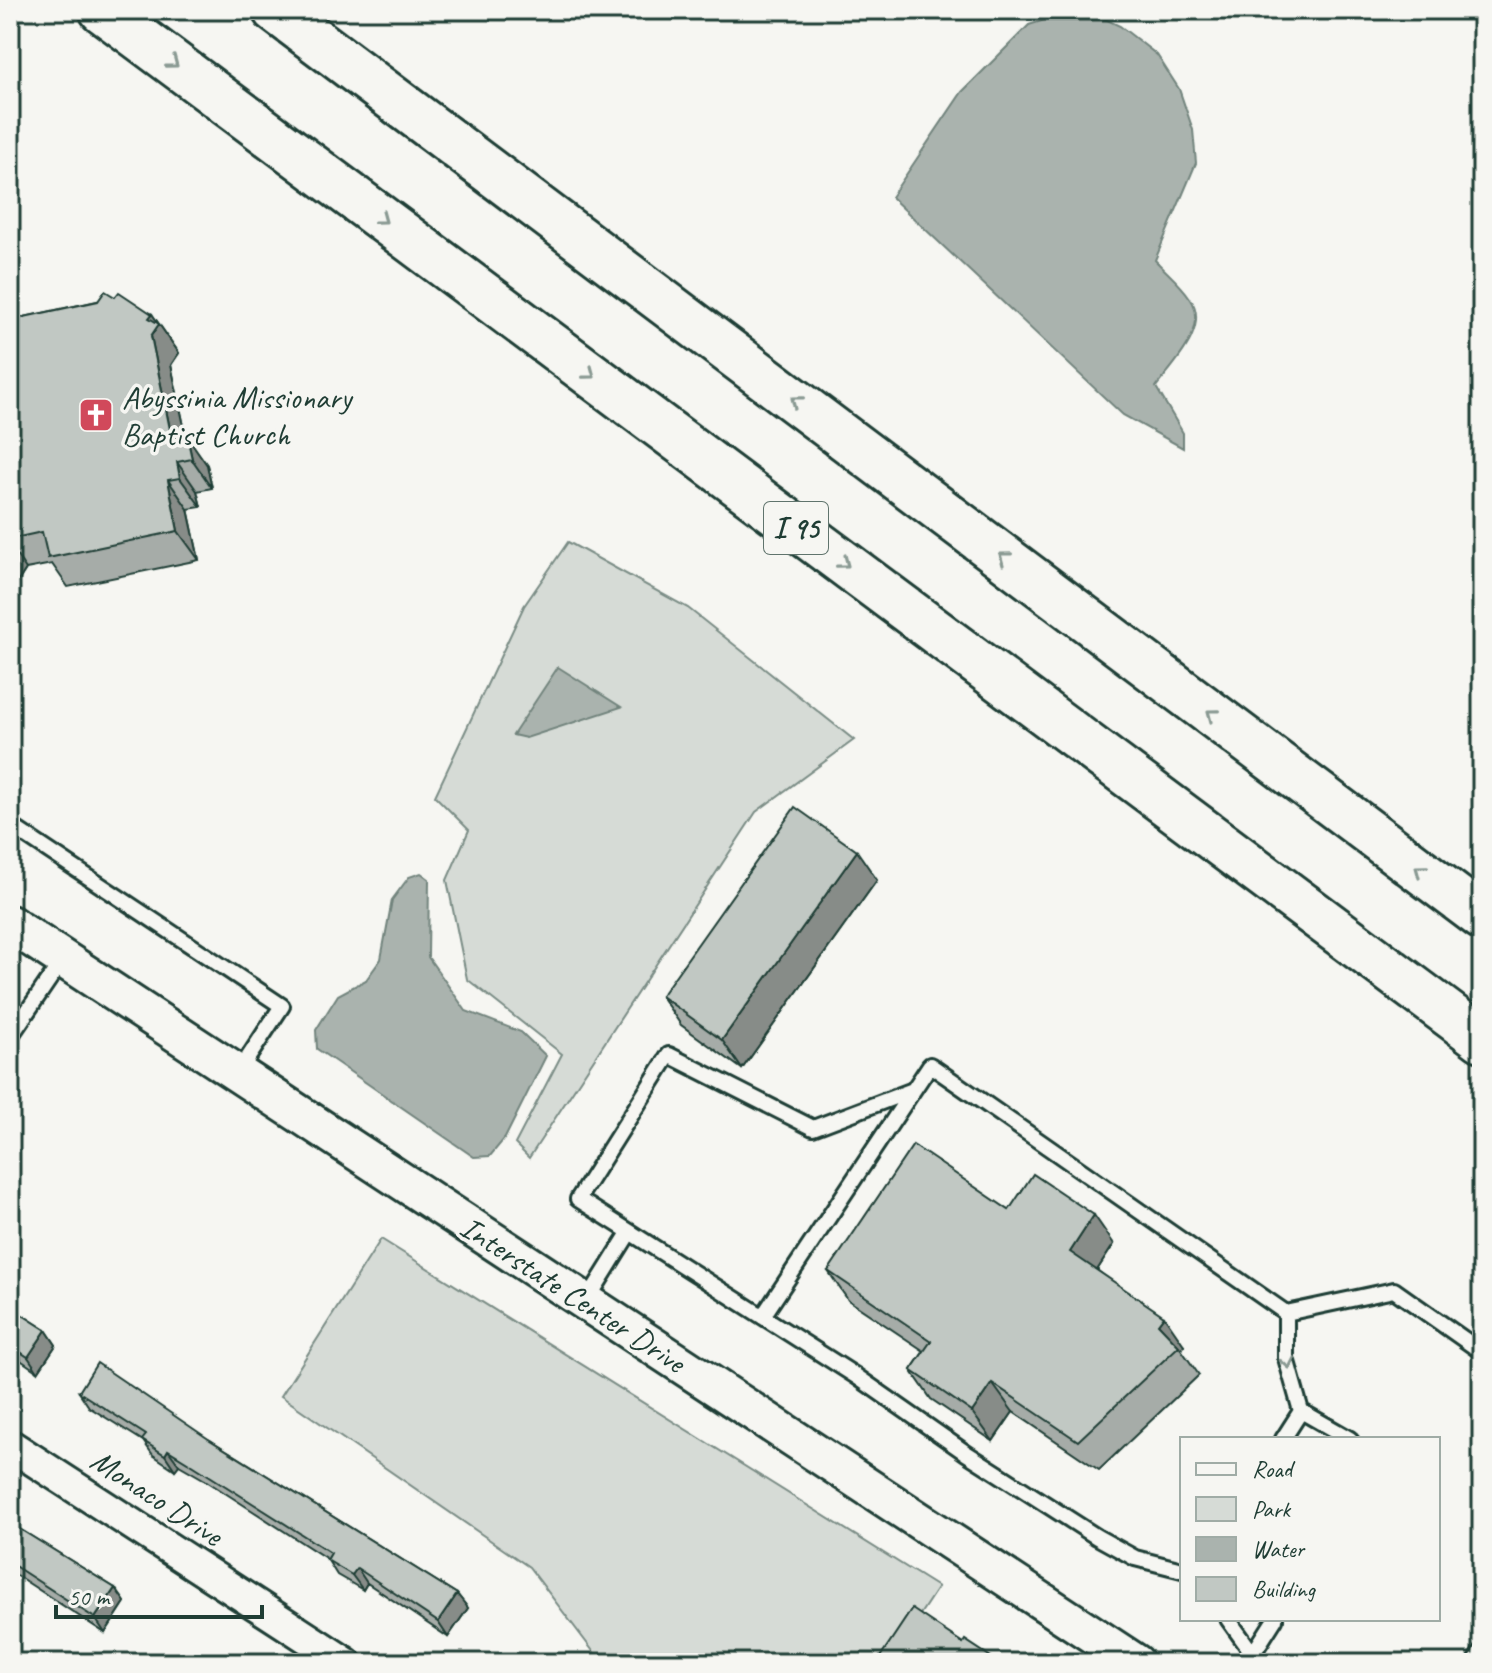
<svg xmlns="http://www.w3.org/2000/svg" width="1492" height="1673" viewBox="0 0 1492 1673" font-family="Caveat,sans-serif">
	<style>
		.green { fill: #d6dbd6; stroke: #7a8c85; stroke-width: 2 }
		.water { fill: #aab3ae; stroke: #72847d; stroke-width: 2 }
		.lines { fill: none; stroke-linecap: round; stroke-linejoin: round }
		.service-casing { stroke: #1f3d34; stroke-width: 20 }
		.minor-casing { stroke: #1f3d34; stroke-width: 36 }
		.tertiary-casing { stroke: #1f3d34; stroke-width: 42 }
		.motorway-casing { stroke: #1f3d34; stroke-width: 50 }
		.service { stroke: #f6f6f2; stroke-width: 14 }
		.minor { stroke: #f6f6f2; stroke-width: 30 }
		.tertiary { stroke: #f6f6f2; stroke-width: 36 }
		.motorway { stroke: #f6f6f2; stroke-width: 44 }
		.wall { fill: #a6aca8; stroke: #1f3d34; stroke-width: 2 }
		.shaded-wall { fill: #878c88; stroke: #1f3d34; stroke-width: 2 }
		.building { fill: #c1c8c3; stroke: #1f3d34; stroke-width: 2 }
		.oneway { stroke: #8a9a93 }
		.labels { text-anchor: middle; stroke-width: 7; stroke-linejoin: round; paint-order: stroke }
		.shield { fill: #f6f6f2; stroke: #60746d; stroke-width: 2 }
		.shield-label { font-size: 30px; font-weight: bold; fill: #1f3d34 }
		.poi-label { font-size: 32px; fill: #1f3d34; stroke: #f6f6f2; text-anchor: start }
		.street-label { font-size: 32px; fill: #1f3d34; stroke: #f6f6f2 }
	</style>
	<rect width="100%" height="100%" fill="#f6f6f2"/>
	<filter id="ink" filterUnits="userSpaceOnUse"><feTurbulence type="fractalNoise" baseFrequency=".0125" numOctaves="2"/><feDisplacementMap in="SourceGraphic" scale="16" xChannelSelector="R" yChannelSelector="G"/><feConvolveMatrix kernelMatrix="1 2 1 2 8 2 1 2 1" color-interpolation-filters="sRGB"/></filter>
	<g filter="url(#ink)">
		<path class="green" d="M568 542 688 608 854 740 756 812 529 1158 515 1144 562 1054 467 979 447 880 469 830 435 796 524 606Z
			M381 1239 938 1587 888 1663H602L529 1567 281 1396Z"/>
		<path class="water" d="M1076 10H1086L1120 26 1157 55 1179 89 1193 130 1196 163 1155 260C1166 272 1181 284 1190 298 1211 328 1173 364 1156 387L1183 433V448L1123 415 891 197 962 92 1029 25Z
			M558 667 621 707 526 738 513 735Z
			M421 873 429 879 428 957 466 1011 521 1032 546 1056 505 1138 490 1156 474 1157 317 1049 316 1030 338 995 366 980 381 959 392 900 409 877Z"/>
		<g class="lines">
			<g class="service-casing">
				<path id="service" d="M10 825 282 1006 238 1073
					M10 1037 63 959
					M913 1090 813 1128 669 1055 578 1199 856 1376 966 1453 1097 1537 1135 1558 1182 1570
					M586 1302 629 1233
					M1286 1313V1358L1301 1411
					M763 1316 930 1065 1286 1313 1394 1290 1482 1352
					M1283 1439 1301 1411 1350 1439
					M1228 1619 1253 1654
					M1247 1663 1275 1619
					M1474 1663 1482 1651"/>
			</g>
			<g class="minor-casing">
				<path id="minor" d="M10 1445 346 1663"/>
			</g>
			<g class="tertiary-casing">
				<path id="tertiary" d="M10 924 1136 1663"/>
			</g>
			<g class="motorway-casing">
				<path id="motorway" d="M102 10 1482 1039
					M275 10 1482 917"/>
			</g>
			<use href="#service" class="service"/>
			<use href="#minor" class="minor"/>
			<use href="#tertiary" class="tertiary"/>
			<use href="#motorway" class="motorway"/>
		</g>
		<path class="wall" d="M115 297 152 314 179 353 171 365 186 436 207 465 212 488 197 491 201 507 188 509 199 560 68 587 52 564 26 569 10 594V320Z
			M877 880 742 1069 681 1025 661 996Z
			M1009 1210 1114 1244 1097 1270 1184 1345 1181 1349 1199 1375 1099 1470 1013 1412 993 1441 931 1399 911 1370 924 1351 848 1300 828 1271Z
			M10 1307 46 1330 56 1345 38 1372 19 1359 16 1363 10 1360Z
			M79 1392 210 1440 457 1594 468 1608 448 1637 367 1583 363 1590 337 1575 327 1559 205 1480 179 1465 175 1470 153 1455 143 1441 89 1407Z
			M10 1516 18 1528 115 1588 125 1602 105 1633 10 1571Z"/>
		<path class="shaded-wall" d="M152 314 179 353 171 365 191 459 172 439 151 336 149 318Z
			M187 436 207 465 212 488 192 459Z
			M177 462 197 491 201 507 180 478Z
			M168 480 188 509 199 560 178 531Z
			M10 546 26 569 10 594Z
			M857 851 877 880 742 1069 722 1040Z
			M1094 1215 1114 1244 1090 1281 1070 1252Z
			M1164 1316 1184 1345 1181 1349 1158 1324Z
			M46 1330 56 1345 38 1372 28 1357Z
			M10 1346 19 1359 16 1363 10 1355Z
			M992 1383 1013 1412 993 1441 972 1412Z
			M168 1450 179 1465 175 1470 165 1455Z
			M357 1568 367 1583 363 1590 352 1575Z
			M115 1588 125 1602 105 1633 95 1618Z
			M457 1594 468 1608 448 1637 438 1622Z"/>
		<path class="building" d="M105 291 115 297 119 292 152 314 149 318 159 324 151 336 172 439 187 436 192 459 177 462 180 478 168 480 178 531 48 558 42 532 10 539V320L98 301Z
			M795 807 857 851 722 1040 661 996Z
			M913 1145 1009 1210 1033 1174 1094 1215 1070 1252 1164 1316 1158 1324 1179 1346 1078 1441 992 1383 972 1412 911 1370 931 1341 828 1271Z
			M10 1307 46 1330 28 1357 10 1345Z
			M97 1363 210 1440 457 1594 438 1622 357 1568 352 1575 327 1560 331 1553 194 1466 168 1450 165 1455 142 1440 146 1435 79 1392Z
			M10 1523 115 1588 95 1618 10 1563Z
			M912 1609 963 1643 965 1640 1000 1663H876Z
			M226 1654 239 1663H221Z"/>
		<defs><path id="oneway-chevron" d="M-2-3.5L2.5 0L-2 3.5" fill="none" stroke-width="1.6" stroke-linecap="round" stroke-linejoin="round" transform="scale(2)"/></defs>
		<g class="oneway">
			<use href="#oneway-chevron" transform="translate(173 63) rotate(37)"/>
			<use href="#oneway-chevron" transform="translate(382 219) rotate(37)"/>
			<use href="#oneway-chevron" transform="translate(590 374) rotate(37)"/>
			<use href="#oneway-chevron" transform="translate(796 401) rotate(-143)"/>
			<use href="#oneway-chevron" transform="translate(1004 557) rotate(-143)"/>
			<use href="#oneway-chevron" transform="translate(844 563) rotate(37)"/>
			<use href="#oneway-chevron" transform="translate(1212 714) rotate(-143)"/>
			<use href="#oneway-chevron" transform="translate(1420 870) rotate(-143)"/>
			<use href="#oneway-chevron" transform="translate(1288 1363) rotate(79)"/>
		</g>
	</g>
	<defs>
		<g id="church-square" transform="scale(1.8)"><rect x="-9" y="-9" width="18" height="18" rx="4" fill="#d1495b" stroke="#f6f6f2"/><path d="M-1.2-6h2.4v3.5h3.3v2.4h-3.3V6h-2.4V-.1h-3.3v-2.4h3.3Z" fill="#fff"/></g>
	</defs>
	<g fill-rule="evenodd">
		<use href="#church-square" x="96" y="415"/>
	</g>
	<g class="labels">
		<rect class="shield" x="764" y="502" width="64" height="52" rx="6"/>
		<g class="shield-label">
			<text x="796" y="538">I 95</text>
		</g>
		<g class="poi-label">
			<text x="122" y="408">Abyssinia Missionary<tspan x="122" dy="37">Baptist Church</tspan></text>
		</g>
		<g class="street-label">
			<text transform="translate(573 1294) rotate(33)" y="11">Interstate Center Drive</text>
			<text transform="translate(157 1497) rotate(33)" y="11">Monaco Drive</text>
		</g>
	</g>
	<rect width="1492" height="1673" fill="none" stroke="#f6f6f2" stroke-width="40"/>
	<rect x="20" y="20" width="1452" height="1633" fill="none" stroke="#1f3d34" stroke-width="3" filter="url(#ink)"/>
	<rect x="1180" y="1437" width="260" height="184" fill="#f6f6f2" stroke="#a0aca6" stroke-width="2"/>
	<rect x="1196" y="1463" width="40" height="12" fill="#f6f6f2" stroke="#a0aca6" stroke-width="2"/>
	<text x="1252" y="1477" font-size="24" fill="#1f3d34">Road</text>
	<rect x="1196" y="1497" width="40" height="24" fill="#d6dbd6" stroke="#a0aca6" stroke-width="2"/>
	<text x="1252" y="1517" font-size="24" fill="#1f3d34">Park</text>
	<rect x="1196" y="1537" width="40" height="24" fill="#aab3ae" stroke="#a0aca6" stroke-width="2"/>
	<text x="1252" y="1557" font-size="24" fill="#1f3d34">Water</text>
	<rect x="1196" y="1577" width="40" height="24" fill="#c1c8c3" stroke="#a0aca6" stroke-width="2"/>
	<text x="1252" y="1597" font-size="24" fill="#1f3d34">Building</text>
	<path d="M56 1605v12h206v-12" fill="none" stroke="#1f3d34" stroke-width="4"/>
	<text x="68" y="1605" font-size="24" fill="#1f3d34" stroke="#f6f6f2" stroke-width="6" paint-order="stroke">50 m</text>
</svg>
